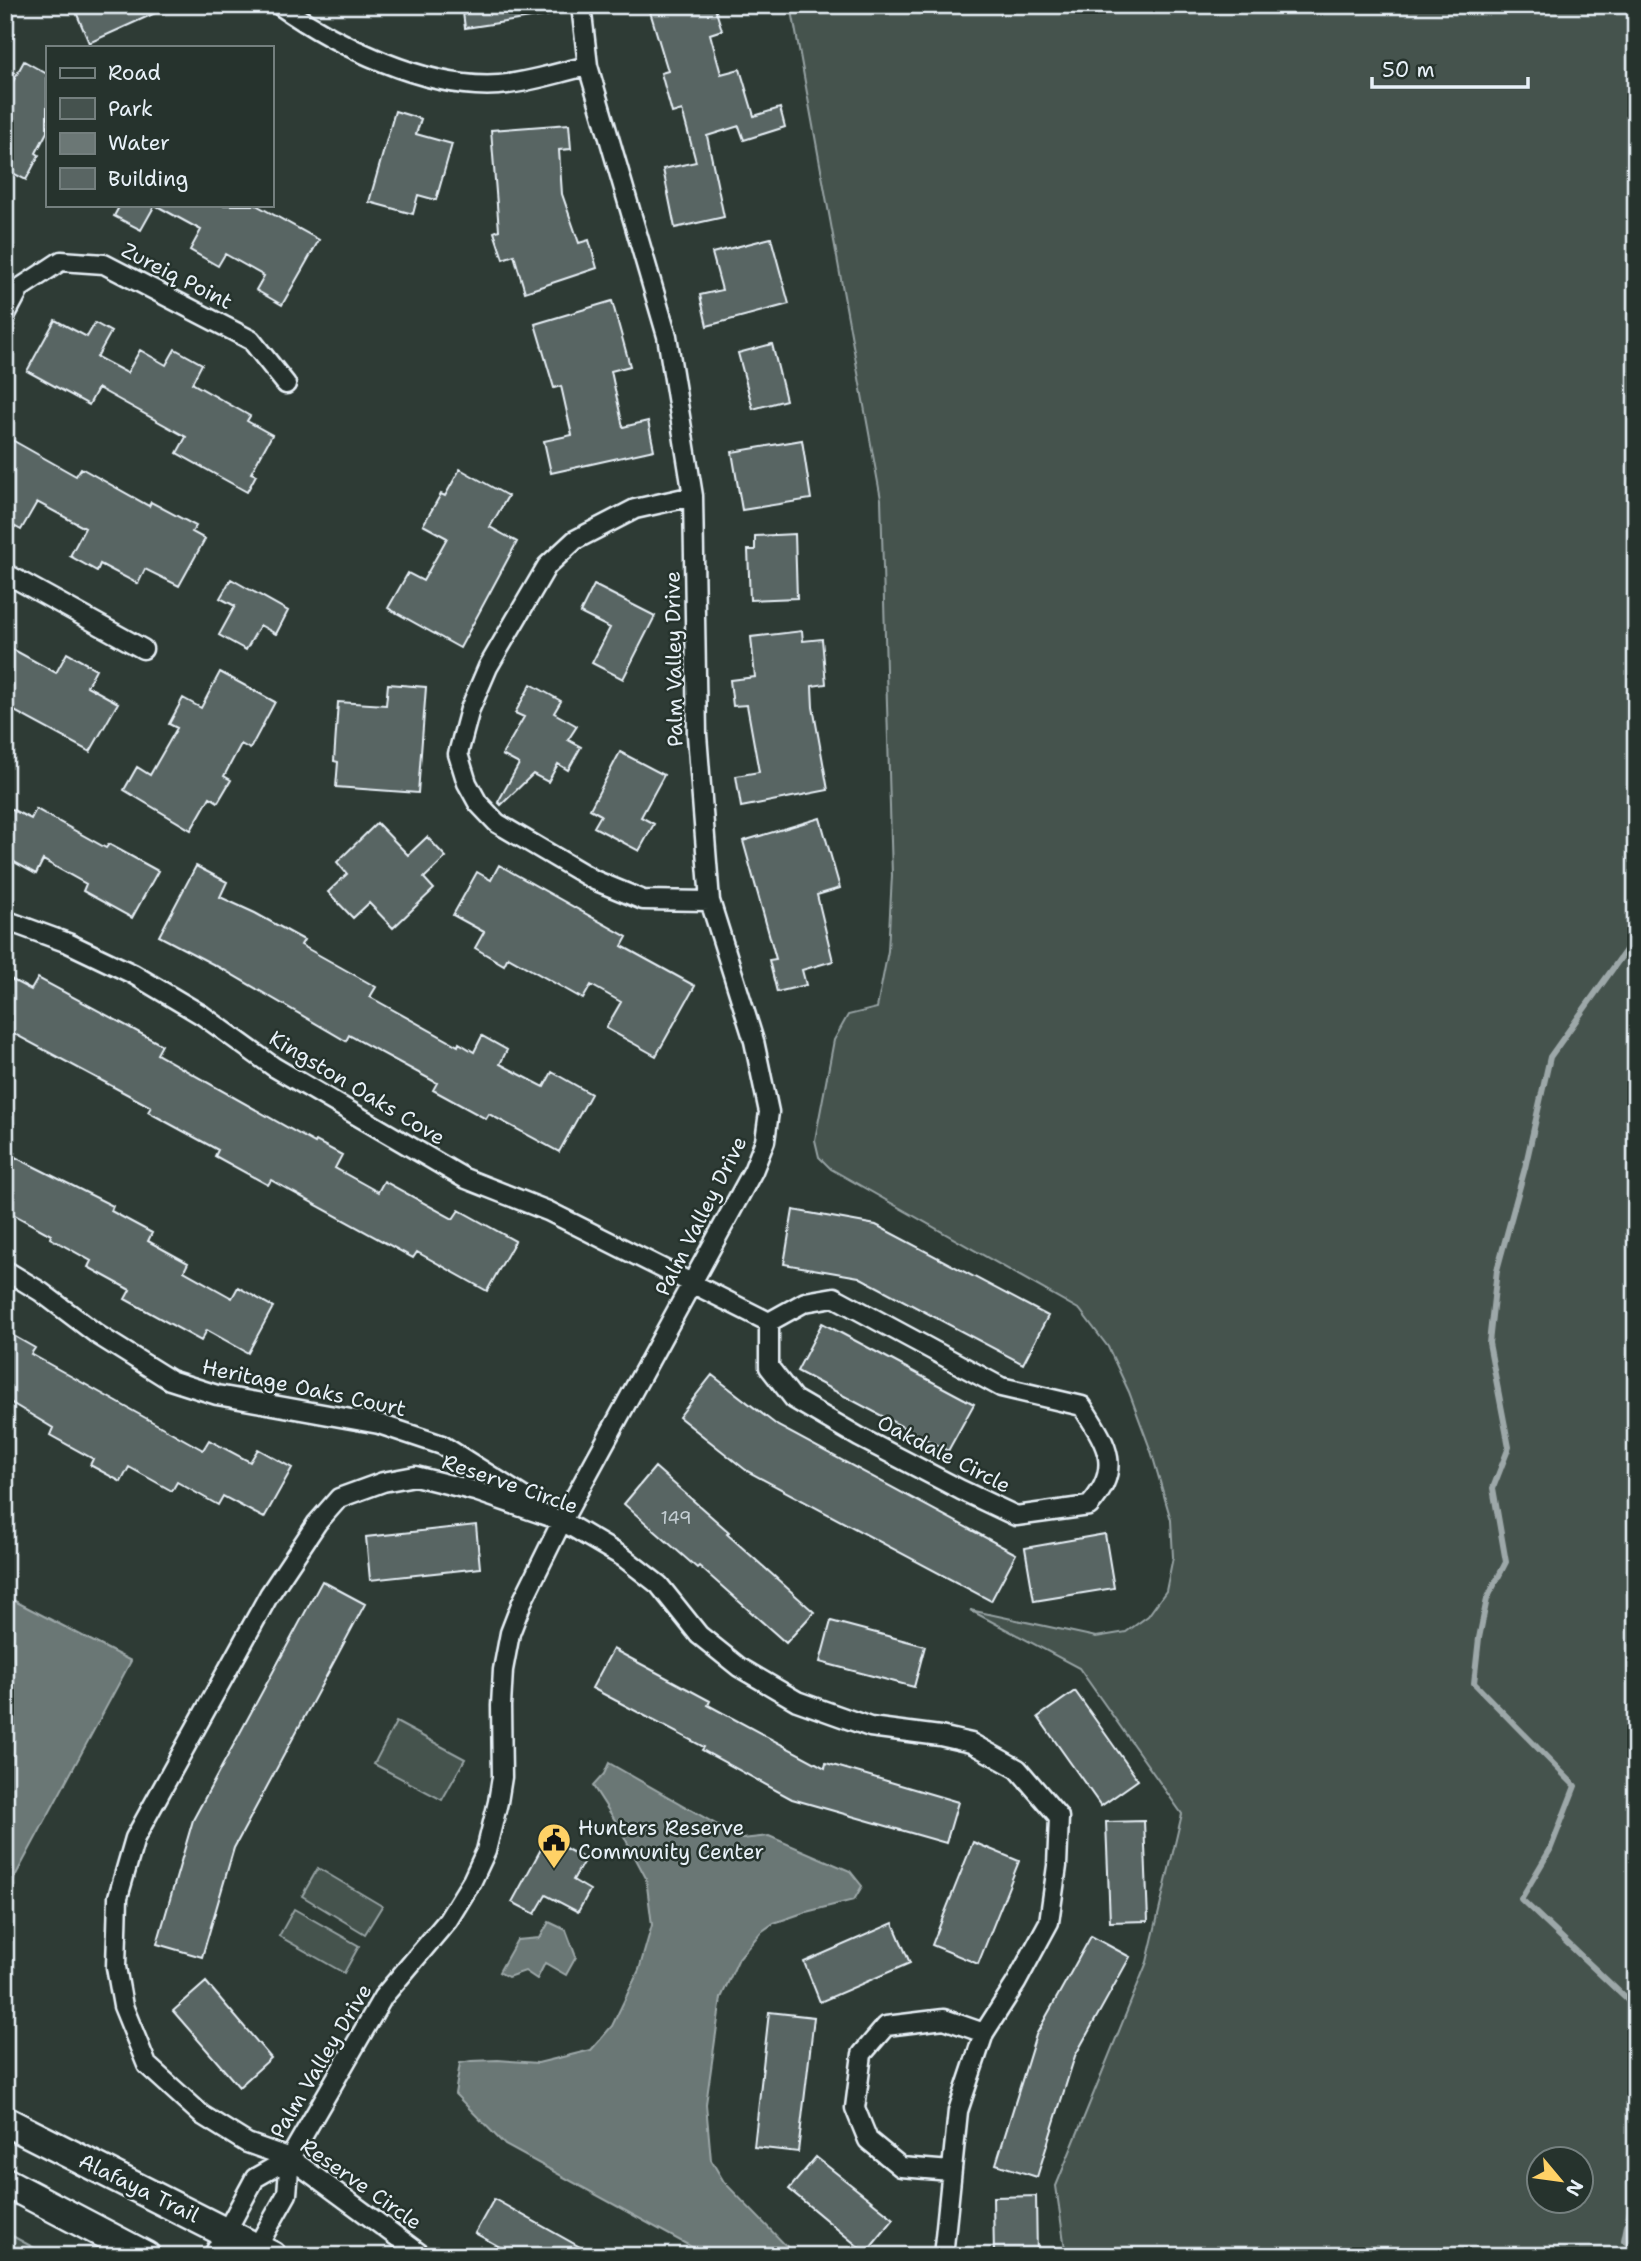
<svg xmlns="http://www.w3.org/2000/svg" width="1641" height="2261" viewBox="0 0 1641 2261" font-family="'Shantell Sans',sans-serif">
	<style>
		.green { fill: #45524e; stroke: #96a2a3; stroke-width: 2; fill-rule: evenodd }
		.water { fill: #6b7775; stroke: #9da8a9; stroke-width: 2 }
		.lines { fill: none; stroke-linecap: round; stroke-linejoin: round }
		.stream { stroke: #9da8a9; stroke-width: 6 }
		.building { fill: #596563; stroke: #e8f1f8; stroke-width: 2 }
		.street-casing { stroke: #e8f1f8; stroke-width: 23 }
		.primary-casing { stroke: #e8f1f8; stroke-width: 33 }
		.street { stroke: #26332d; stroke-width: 18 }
		.primary { stroke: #26332d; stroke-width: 28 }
		.labels { text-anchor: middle; stroke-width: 5; stroke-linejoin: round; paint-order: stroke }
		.number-label { font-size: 18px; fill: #c4ced3 }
		.street-label { font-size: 21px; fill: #e8f1f8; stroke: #26332d }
		.poi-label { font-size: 21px; fill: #e8f1f8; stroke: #26332d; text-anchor: start }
	</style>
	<rect width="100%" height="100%" fill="#2e3b35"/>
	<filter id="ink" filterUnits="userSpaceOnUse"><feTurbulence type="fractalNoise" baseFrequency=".0143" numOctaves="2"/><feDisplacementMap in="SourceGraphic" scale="14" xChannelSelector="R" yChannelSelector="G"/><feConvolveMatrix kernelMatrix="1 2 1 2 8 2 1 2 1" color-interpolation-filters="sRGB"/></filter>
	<g filter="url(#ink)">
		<path class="green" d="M791 5H1636V2256H1066L1056 2186 1147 1962 1182 1814 1079 1668 970 1610 1096 1637 1126 1632 1148 1616 1166 1591 1173 1557 1171 1520 1152 1454 1129 1392 1108 1347 1080 1310 831 1169 819 1157 815 1140 834 1040 848 1015 877 1008 888 951 892 875 881 499ZM1540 2160H1582V2202H1540Z
			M396 1722 465 1759 442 1800 374 1764Z
			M318 1868 382 1906 365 1934 302 1896Z
			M294 1909 359 1946 344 1973 279 1936Z
			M5 2232 49 2256H5Z"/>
		<path class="water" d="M5 1596 131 1661 5 1895Z
			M609 1763 742 1839 769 1836 850 1871 862 1886 854 1900 806 1912 774 1923 761 1932 739 1958 721 1998 706 2104 711 2160 724 2182 796 2256H708L505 2145 455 2094 460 2063 471 2061 498 2060 538 2063 591 2050 612 2026 639 1970 652 1925 646 1878 618 1825 593 1786 604 1774Z
			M549 1922 566 1930 576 1957 566 1975 545 1963 537 1979 525 1971 508 1977 499 1972 517 1940 540 1938Z"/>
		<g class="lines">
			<path class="stream" d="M1636 936 1550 1057 1525 1168 1497 1270 1489 1343 1509 1447 1493 1488 1506 1562 1487 1599 1479 1638 1474 1683 1575 1786 1550 1850 1521 1899 1636 2008
				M1636 2201H1632L1624 2240 1636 2246"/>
		</g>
		<path class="building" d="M73 5H173L89 43Z
			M462 5H550L551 15 465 28Z
			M648 5H714L722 30 710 34 721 74 740 69 754 116 780 108 785 127 744 140 739 126 707 136 724 217 675 228 663 169 696 162 682 110 672 113 661 73 668 71Z
			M24 61 47 74V132L36 153 39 155 26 180 5 169V96Z
			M395 111 421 119 416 134 452 144 436 200 418 195 413 214 369 202Z
			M569 124 571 149 559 150 562 194 579 243 589 240 597 268 525 292 514 255 503 259 494 232 499 230 491 130Z
			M120 205H155L141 230 114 216Z
			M155 205H256L319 240 282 305 256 290 264 276 225 254 218 266 190 250 201 230Z
			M771 238 789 304 707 326 700 295 722 290 712 253Z
			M612 301 630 366 611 371 623 427 648 421 654 450 551 473 544 441 572 435 561 386 554 388 535 324Z
			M55 320 87 337 95 323 111 332 97 357 127 373 140 350 166 365 175 349 202 364 192 383 250 416 247 421 272 435 251 473 256 475 247 492 177 453 186 437 98 388 89 405 27 371Z
			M772 344 786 400 753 409 738 353Z
			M5 436 76 476 81 468 149 506 151 502 196 526 192 532 205 539 179 586 145 569 138 584 100 564 97 571 70 556 85 528 37 502 21 530 5 521Z
			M802 440 811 499 742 510 732 452Z
			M460 469 508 496 490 527 517 542 460 648 388 608 408 573 423 581 447 538 423 525 441 494 445 496Z
			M795 534 797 598 750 600 748 550H755V536Z
			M231 579 288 611 276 634 260 625 246 650 219 635 235 606 220 598Z
			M594 585 655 616 623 679 592 663 610 628 580 613Z
			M802 631 803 641 822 639 826 684 812 686 813 707 828 790 741 807 736 776 759 772 747 705 733 706 730 680 755 677 751 637Z
			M5 645 56 673 67 653 96 669 87 686 118 703 90 752 5 706Z
			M220 672 275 702 250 749 241 744 224 776 231 780 218 802 210 797 191 830 124 790 137 767 150 775 177 728 169 724 183 698 201 708Z
			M388 684 426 687 418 793 336 787 338 762 334 761 338 702 386 705Z
			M531 684 561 701 554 713 577 726 568 740 581 747 568 770 558 764 548 782 533 774 501 805 498 802 519 764 502 755 524 717 515 713Z
			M620 752 664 775 641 817 654 824 639 851 594 827 601 815 590 809Z
			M5 806 31 819 36 809 106 848 109 844 158 871 132 918 83 891 86 884 43 860 36 874 5 857Z
			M820 818 840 888 817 895 833 961 802 970 806 985 777 992 769 960 776 959 743 841Z
			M377 823 408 855 427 837 446 857 424 878 434 889 393 928 369 903 353 918 328 892 347 874 337 862Z
			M499 865 627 937 622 946 695 986 656 1056 606 1028 621 1002 591 985 583 999 508 957 504 965 475 948 484 932 453 915 477 872 491 880Z
			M196 866 227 882 220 897 255 913 304 940 301 945 376 987 370 997 458 1046 459 1043 474 1052 482 1036 507 1050 500 1064 544 1087 552 1072 591 1094 559 1152 489 1114 486 1119 433 1090 437 1083 349 1035 346 1041 224 970 159 936Z
			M5 976 31 990 38 978 162 1045 157 1054 315 1143 316 1141 342 1155 335 1168 378 1192 384 1181 453 1219 459 1210 515 1241 487 1291 417 1252 413 1258 271 1180 268 1185 215 1156 218 1150 148 1112 151 1107 5 1029Z
			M5 1152 113 1206 111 1211 152 1233 148 1241 188 1263 184 1271 232 1298 238 1287 273 1307 248 1353 207 1330 201 1341 125 1299 130 1290 88 1267 91 1261 50 1238 51 1235 11 1213H5Z
			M793 1210 876 1225 1048 1316 1023 1364 859 1277 784 1264Z
			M822 1323 974 1404 948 1451 797 1371Z
			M5 1331 35 1348 31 1354 203 1450 209 1440 250 1462 258 1449 292 1468 264 1518 223 1496 218 1505 177 1482 172 1491 129 1467 121 1482 90 1465 93 1459 50 1435 53 1428 5 1399Z
			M712 1375 778 1426 1016 1554 991 1601 747 1471 679 1417Z
			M655 1467 729 1532 727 1534 814 1612 786 1643 699 1566 697 1568 624 1504Z
			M476 1525 480 1568 370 1580 366 1537Z
			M1105 1534 1114 1588 1034 1601 1025 1548Z
			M322 1581 365 1604 234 1848 202 1957 157 1944 193 1820Z
			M831 1621 925 1646 914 1687 820 1662Z
			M613 1649 710 1701 708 1705 825 1768 826 1763 958 1802 946 1843 792 1799 702 1750 704 1747 592 1688Z
			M1075 1691 1138 1780 1101 1806 1038 1717Z
			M1144 1821 1148 1921 1110 1922 1106 1822Z
			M547 1838 585 1859 573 1880 590 1890 578 1912 546 1895 535 1914 512 1902Z
			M973 1842 1019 1861 978 1964 932 1945Z
			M893 1923 910 1963 820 2002 804 1962Z
			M1091 1936 1130 1957 1075 2056 1037 2177 996 2164 1036 2035Z
			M206 1982 271 2058 239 2087 173 2011Z
			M769 2012 814 2017 798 2152 754 2147Z
			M816 2157 894 2219 866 2253 789 2189Z
			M1036 2196 1037 2256H994L993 2197Z
			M494 2199 596 2256H516L475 2233Z"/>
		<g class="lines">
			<g class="street-casing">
				<path id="street" d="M279 5C337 46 427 90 499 85 528 83 559 72 588 66
					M5 316 20 288 61 261 104 264 251 340 286 384
					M693 496 635 509 575 540 547 566 488 667 470 709 458 754 467 783 478 803 497 823 594 880 643 900 710 901
					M5 573 143 649
					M5 920 68 943 133 974 202 1015 274 1067 464 1178 548 1211 769 1322
					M5 1270 41 1292 98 1335 170 1380 217 1395 379 1424 442 1445 535 1504
					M834 1297 1001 1387 1082 1406C1106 1444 1124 1467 1089 1506L1016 1516 961 1490 859 1437 794 1399 769 1367V1322L805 1302Z
					M951 2171 901 2167 868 2140 855 2108 862 2054 886 2026 944 2019 984 2033
					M213 2256 255 2178 290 2158
					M252 2256 287 2194 290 2158 383 1997 448 1920 472 1881 486 1851 498 1802 502 1777 501 1706 503 1670 510 1633 522 1602 562 1521 753 1171 765 1141 769 1112 754 1041 710 901 697 735 693 496 667 336 588 66 581 5
					M423 2256 290 2158 247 2143 202 2115 147 2065 123 2006 116 1967 118 1897 135 1838 269 1595 317 1523 339 1498 383 1482 415 1476 475 1491 562 1521 623 1557 659 1585 699 1635 739 1667 797 1701 870 1727 940 1736 971 1743 1018 1769 1059 1817 1057 1866 1049 1922 1016 1983 984 2033 958 2111 943 2256"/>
			</g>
			<g class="primary-casing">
				<path id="primary" d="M5 2121 272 2256
					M5 2182 146 2256"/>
			</g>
			<use href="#street" class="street"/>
			<use href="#primary" class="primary"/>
		</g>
	</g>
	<defs>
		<g id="civic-pin" transform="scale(1.75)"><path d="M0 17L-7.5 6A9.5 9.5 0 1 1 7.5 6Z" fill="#ffd166" stroke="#26332d"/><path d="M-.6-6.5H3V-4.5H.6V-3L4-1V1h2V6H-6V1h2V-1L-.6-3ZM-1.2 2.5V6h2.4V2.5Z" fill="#111"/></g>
	</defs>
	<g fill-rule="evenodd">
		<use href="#civic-pin" x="554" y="1840"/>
	</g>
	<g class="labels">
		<g class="number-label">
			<text x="676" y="1524">149</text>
		</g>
		<g class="street-label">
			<text transform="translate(177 276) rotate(27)" y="7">Zureiq Point</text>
			<text transform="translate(674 659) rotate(-91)" y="7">Palm Valley Drive</text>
			<text transform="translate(357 1088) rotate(31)" y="7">Kingston Oaks Cove</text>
			<text transform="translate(701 1216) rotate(-63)" y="7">Palm Valley Drive</text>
			<text transform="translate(304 1388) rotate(12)" y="7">Heritage Oaks Court</text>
			<text transform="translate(944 1454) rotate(27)" y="7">Oakdale Circle</text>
			<text transform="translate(510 1484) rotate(19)" y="7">Reserve Circle</text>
			<text transform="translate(321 2061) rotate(-59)" y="7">Palm Valley Drive</text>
			<text transform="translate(361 2184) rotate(35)" y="7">Reserve Circle</text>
			<text transform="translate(139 2188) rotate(26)" y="7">Alafaya Trail</text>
		</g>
		<g class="poi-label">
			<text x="578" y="1835">Hunters Reserve<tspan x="578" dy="24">Community Center</tspan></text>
		</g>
	</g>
	<rect width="1641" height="2261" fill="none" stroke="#26332d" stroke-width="28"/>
	<rect x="14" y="14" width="1613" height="2233" fill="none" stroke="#e8f1f8" stroke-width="2.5" filter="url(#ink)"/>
	<rect x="46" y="46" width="228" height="161" fill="#26332d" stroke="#747f7e" stroke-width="2"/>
	<rect x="60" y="68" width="35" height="10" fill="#26332d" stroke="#747f7e" stroke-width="2"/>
	<text x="108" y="80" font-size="21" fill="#e8f1f8">Road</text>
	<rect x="60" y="98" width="35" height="21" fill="#45524e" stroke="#747f7e" stroke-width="2"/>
	<text x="108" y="116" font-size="21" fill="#e8f1f8">Park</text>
	<rect x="60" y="133" width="35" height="21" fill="#6b7775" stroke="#747f7e" stroke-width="2"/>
	<text x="108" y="150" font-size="21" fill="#e8f1f8">Water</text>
	<rect x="60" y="168" width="35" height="21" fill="#596563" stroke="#747f7e" stroke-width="2"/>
	<text x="108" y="186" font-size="21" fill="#e8f1f8">Building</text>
	<g transform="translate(1560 2180) rotate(119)"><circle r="33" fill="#26332d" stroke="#747f7e" stroke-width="2"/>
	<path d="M0-5L12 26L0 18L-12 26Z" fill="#ffd166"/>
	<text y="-10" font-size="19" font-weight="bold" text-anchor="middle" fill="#e8f1f8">N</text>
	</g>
	<path d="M1372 77v10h156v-10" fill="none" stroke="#e8f1f8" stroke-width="3.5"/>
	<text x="1382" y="77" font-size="21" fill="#e8f1f8" stroke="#26332d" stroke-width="5" paint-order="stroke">50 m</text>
</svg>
